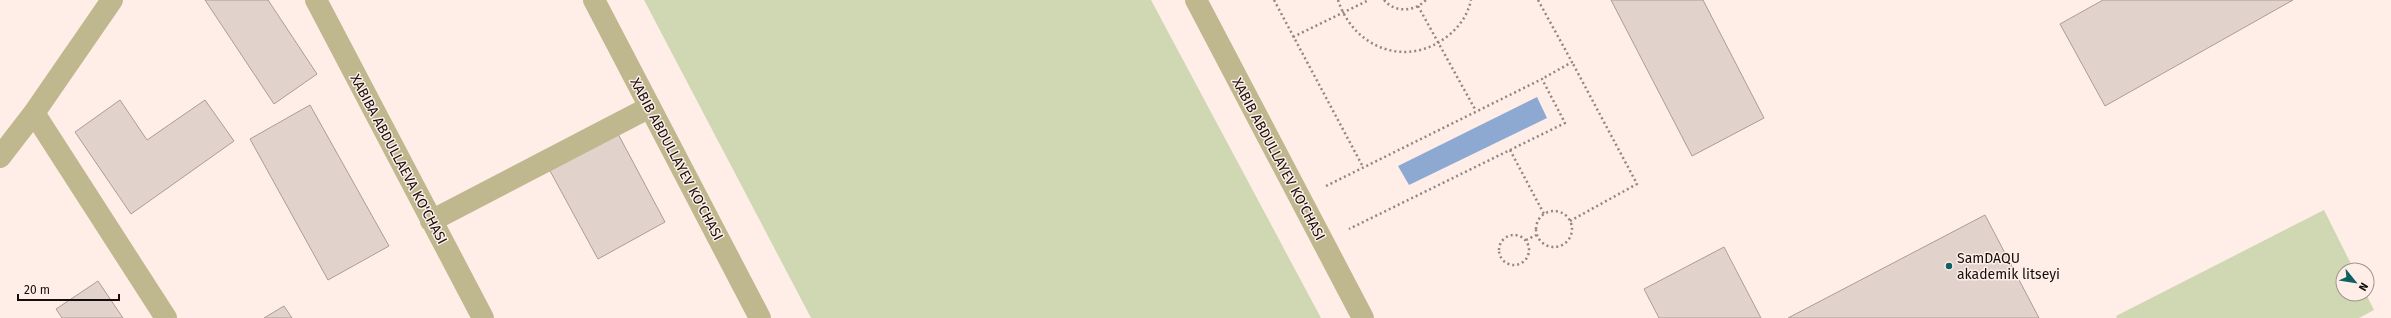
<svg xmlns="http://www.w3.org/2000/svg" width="2391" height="318" viewBox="0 0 2391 318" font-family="'Fira Sans',sans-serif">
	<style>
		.green { fill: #d0d8b3 }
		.water { fill: #8ea9d1 }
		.building { fill: #e2d2cc; stroke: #ab9c96 }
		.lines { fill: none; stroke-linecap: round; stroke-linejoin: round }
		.path { stroke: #918681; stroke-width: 2.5; stroke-dasharray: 2 3; stroke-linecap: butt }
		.street { stroke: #bfb78e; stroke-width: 22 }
		.poi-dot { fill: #106262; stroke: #feeee7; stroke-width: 1.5 }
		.labels { text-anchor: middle; stroke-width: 3; stroke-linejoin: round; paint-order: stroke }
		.street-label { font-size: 14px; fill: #140e0c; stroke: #feeee7 }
		.poi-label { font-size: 14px; fill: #140e0c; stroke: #feeee7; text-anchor: start }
	</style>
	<rect width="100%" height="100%" fill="#feeee7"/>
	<path class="green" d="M644 0H1151L1321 318H811Z
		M2324 210 2354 270H2343V294H2366L2374 310 2359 318H2117L2116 316Z"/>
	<path class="water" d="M1537 97 1547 118 1409 185 1398 166Z"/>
	<path class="building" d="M205 0H268L317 74 274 104Z
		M1611 0H1703L1764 118 1692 156Z
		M2103 0H2293L2105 106 2060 24Z
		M120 100 147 140 205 100 234 141 131 214 75 132Z
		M310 105 389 246 328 280 250 139Z
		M617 132 665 222 598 259 549 169Z
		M1985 215 2039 318H1788Z
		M1724 247 1761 318H1659L1644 289Z
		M98 281 123 318H62L56 309Z
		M284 306 292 318H264Z"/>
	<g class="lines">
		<path class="path" d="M1274 0 1363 167
			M1338 0C1354 49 1408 69 1449 35 1460 26 1468 14 1471 0
			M1384 0C1395 13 1414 12 1426 0
			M1538 0 1572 62 1542 79
			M1418 6 1476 111
			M1293 37 1369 0
			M1510 150 1544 214
			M1326 186 1542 79 1565 123 1349 229
			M1536 229a18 18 0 1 1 36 0a18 18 0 1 1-36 0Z
			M1570 221 1637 184 1572 62
			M1499 250a15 15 0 1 1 30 0a15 15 0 1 1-30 0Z
			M1526 240 1536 235"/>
		<path class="street" d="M316 0 483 318
			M594 0 760 318
			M1196 0 1363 318
			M34 113 166 318
			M0 157 34 113 112 0
			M431 221 650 107"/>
	</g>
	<circle class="poi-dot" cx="1949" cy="266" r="4"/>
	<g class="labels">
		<g class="street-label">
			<text transform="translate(399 159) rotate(62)" y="5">XABIBA ABDULLAEVA KO'CHASI</text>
			<text transform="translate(677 159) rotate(62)" y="5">XABIB ABDULLAYEV KO'CHASI</text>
			<text transform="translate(1279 159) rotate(62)" y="5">XABIB ABDULLAYEV KO'CHASI</text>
		</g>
		<g class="poi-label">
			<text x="1957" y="263">SamDAQU<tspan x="1957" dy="16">akademik litseyi</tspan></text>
		</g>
	</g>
	<g transform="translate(2355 282) rotate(120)"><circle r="19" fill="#feeee7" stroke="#a0948f"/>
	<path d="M0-3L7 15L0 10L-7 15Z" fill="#106262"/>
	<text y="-6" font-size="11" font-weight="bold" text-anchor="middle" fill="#140e0c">N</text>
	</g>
	<path d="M18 294v6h101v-6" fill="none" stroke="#140e0c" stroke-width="2"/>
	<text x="24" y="294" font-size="12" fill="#140e0c" stroke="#feeee7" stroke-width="3" paint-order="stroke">20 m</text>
</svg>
